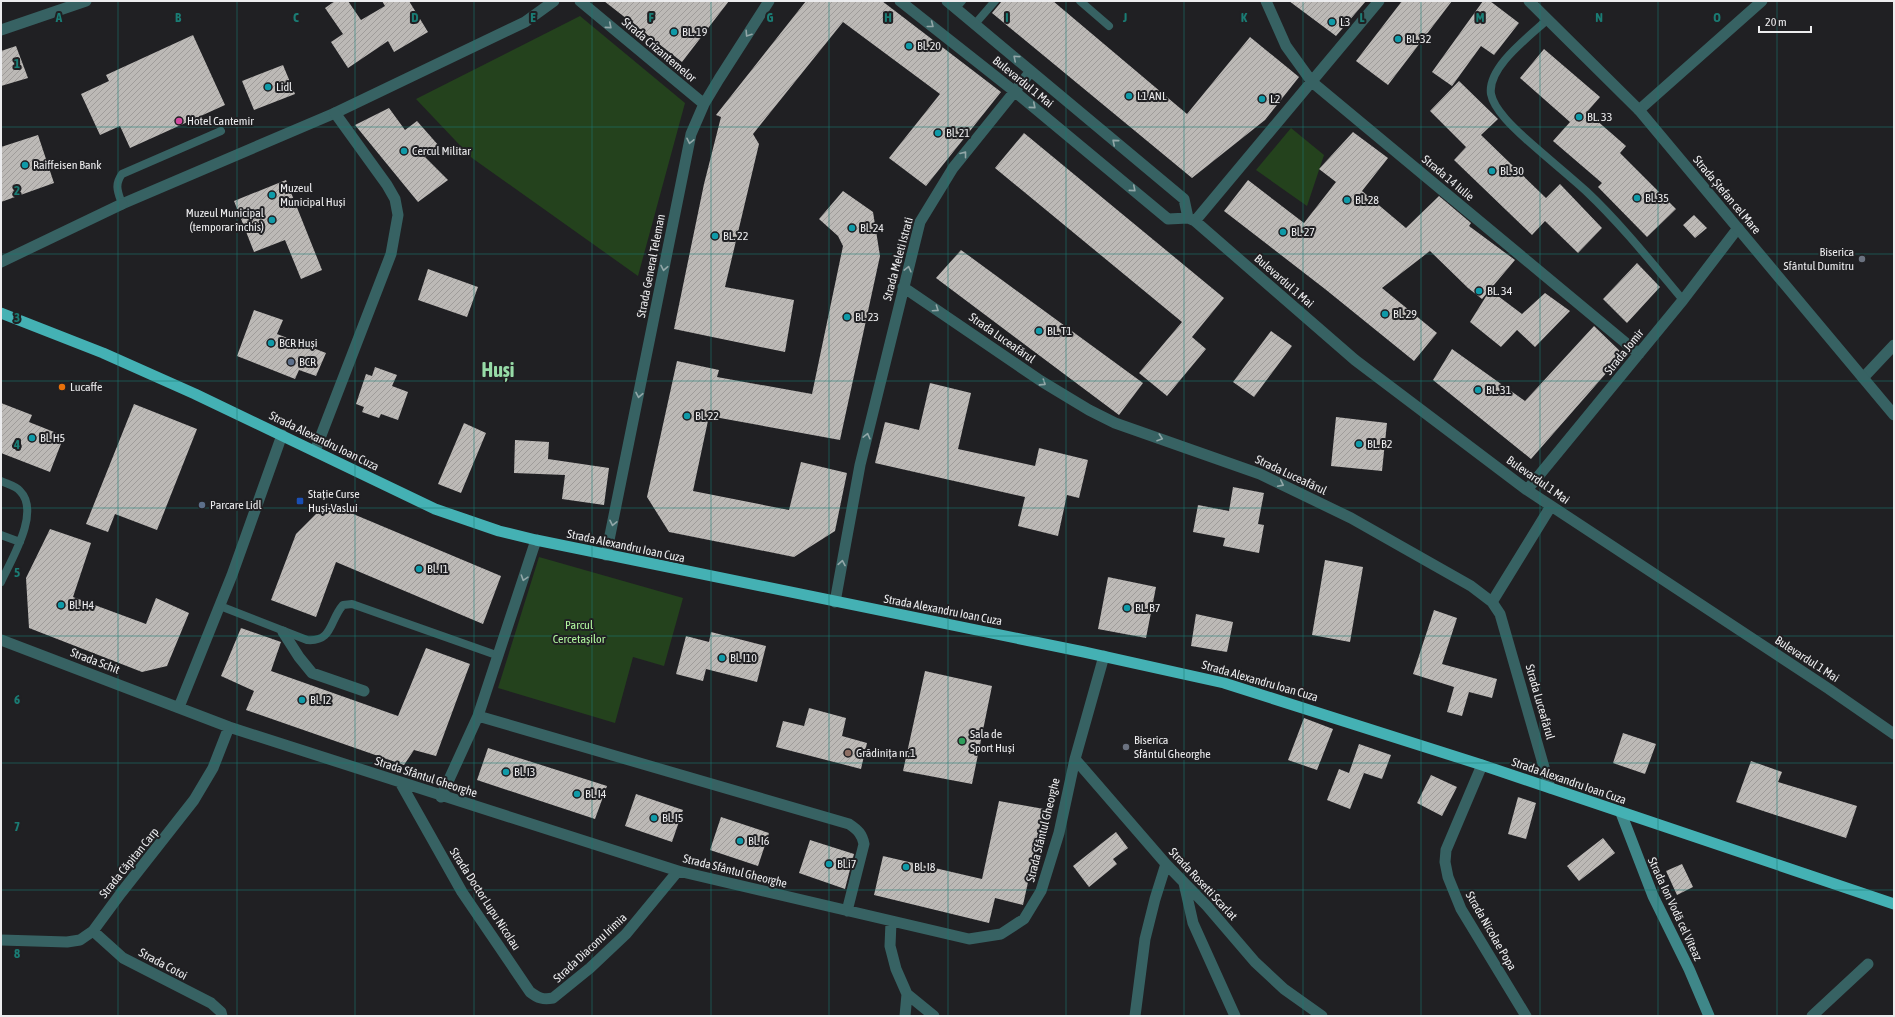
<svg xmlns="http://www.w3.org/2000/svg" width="1895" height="1017" viewBox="0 0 1895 1017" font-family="'Asap Condensed',sans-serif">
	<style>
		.green { fill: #24421d }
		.building { fill: url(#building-hatch) }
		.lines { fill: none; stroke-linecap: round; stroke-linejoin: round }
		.service { stroke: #376263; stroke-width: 8 }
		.pedestrian { stroke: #376263; stroke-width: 11 }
		.minor { stroke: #376263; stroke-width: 11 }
		.tertiary { stroke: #376263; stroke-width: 11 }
		.secondary { stroke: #3f8789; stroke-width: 11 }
		.trunk { stroke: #44b1b4; stroke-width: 11 }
		.oneway { stroke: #92a7a8 }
		.grid { fill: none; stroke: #1a7c74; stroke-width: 1; stroke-opacity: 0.55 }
		.culture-dot { fill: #0f9aa8; stroke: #202023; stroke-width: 1.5 }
		.hotel-dot { fill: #d1479c; stroke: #202023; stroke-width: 1.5 }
		.worship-dot { fill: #6b7280; stroke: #202023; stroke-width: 1.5 }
		.service-dot { fill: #5c6f8a; stroke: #202023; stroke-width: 1.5 }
		.food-dot { fill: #e8710a; stroke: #202023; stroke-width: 1.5 }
		.transit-dot { fill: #1a4fb4; stroke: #202023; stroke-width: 1.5 }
		.leisure-dot { fill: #2e9e5b; stroke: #202023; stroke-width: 1.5 }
		.education-dot { fill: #8d6e63; stroke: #202023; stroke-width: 1.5 }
		.labels { text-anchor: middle; stroke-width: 4; stroke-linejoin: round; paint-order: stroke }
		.poi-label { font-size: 12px; fill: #ececee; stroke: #202023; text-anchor: start }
		.street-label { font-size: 12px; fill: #ececee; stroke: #202023 }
		.park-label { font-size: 12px; fill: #b1f79f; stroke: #202023 }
		.town-label { font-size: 20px; font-weight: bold; fill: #97dba7; stroke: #202023 }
		.grid-label { font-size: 13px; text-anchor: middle; font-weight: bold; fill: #1a7c74; stroke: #202023; stroke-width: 4; stroke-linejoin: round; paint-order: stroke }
	</style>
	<defs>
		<pattern id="building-hatch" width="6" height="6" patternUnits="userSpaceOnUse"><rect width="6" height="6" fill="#bcb9b6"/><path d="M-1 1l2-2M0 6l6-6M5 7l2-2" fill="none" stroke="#9f9c9a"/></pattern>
	</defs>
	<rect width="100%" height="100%" fill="#202023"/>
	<path class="green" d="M580 16 685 103 638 276 472 158 416 99Z
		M1291 128 1324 155 1307 206 1256 170Z
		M539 557 683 598 664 666 633 657 615 723 498 688Z"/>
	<path class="building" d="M335 1H348L361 20 385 6 382 1H409L428 32 394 52 388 41 348 68 331 42 343 34 325 8Z
		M604 1H729L682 62Z
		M806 1H882L1001 92 926 186 889 158 940 94 843 22 753 134 759 144 725 287 794 300 785 352 674 329 704 184 721 117 716 115Z
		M1002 1H1053L1187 114 1250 37 1299 77 1265 120 1192 178 992 13Z
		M1289 1H1366L1336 36Z
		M1402 1H1452L1388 85 1356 61Z
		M1483 1H1490L1519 23 1494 55 1481 46 1452 86 1432 72Z
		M193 35 225 105 130 148 120 126 100 135 81 94 109 81 106 75Z
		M16 46 28 78 1 86V51Z
		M1544 49 1600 97 1587 112 1626 146 1620 153 1676 209 1647 237 1598 187 1602 183 1553 141 1570 122 1520 78Z
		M283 65 295 94 254 110 242 81Z
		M1459 81 1498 119 1481 135 1546 198 1560 184 1602 228 1578 253 1545 221 1532 235 1454 160 1466 147 1430 111Z
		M389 108 405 130 417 121 439 146 425 157 448 180 418 202 355 125Z
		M1353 132 1388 158 1362 191 1406 228 1439 196 1471 223 1469 226 1515 260 1482 299 1468 288 1430 251 1382 288 1437 333 1414 361 1325 289 1224 211 1248 180 1304 223 1336 182 1319 169Z
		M1024 133 1224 298 1192 337 1206 349 1167 396 1139 373 1182 322 995 168Z
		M38 135 54 183 1 202V147Z
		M286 180 322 270 301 279 285 240 254 252 234 201Z
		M843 191 873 212 880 256 840 440 709 416 693 491 789 510 801 462 847 473 835 531 794 557 669 532 647 497 677 361 719 370 717 377 812 394 843 246 838 236 819 219Z
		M1694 215 1707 228 1695 238 1683 225Z
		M961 250 1143 383 1119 415 936 278Z
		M1637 263 1660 287 1627 323 1603 299Z
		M428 269 478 287 467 317 418 300Z
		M1490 290 1522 314 1545 293 1570 311 1535 347 1517 330 1501 347 1470 322Z
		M254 310 283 320 277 334 326 353 316 376 299 370 295 379 237 356Z
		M1594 326 1623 354 1531 459 1433 380 1452 349 1525 401Z
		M1271 331 1292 346 1254 397 1233 382Z
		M375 367 397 375 392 386 408 392 398 420 381 414 379 418 362 412 364 407 356 404 366 374 372 376Z
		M930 383 971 393 958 449 1035 466 1039 448 1088 460 1079 498 1067 495 1058 536 1018 526 1025 497 875 463 885 422 919 430Z
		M1 403 32 415 29 422 64 436 50 472 1 453Z
		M134 404 197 429 157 530 115 514 108 532 86 524Z
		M1336 417 1387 423 1382 471 1331 466Z
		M464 423 486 433 461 493 438 484Z
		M515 440 549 442 548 459 609 468 604 505 562 499 565 475 514 473Z
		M1233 487 1264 493 1258 524 1264 525 1259 553 1223 546 1225 538 1193 532 1198 505 1229 511Z
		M327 503 501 576 483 624 336 562 316 617 271 600 296 534Z
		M50 529 91 543 73 597 146 624 156 598 189 613 167 666 142 672 29 628 26 578Z
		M1325 560 1363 567 1350 642 1312 635Z
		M1108 577 1156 587 1146 638 1098 629Z
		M1434 610 1457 618 1442 664 1497 679 1492 698 1469 692 1462 716 1447 712 1454 687 1413 674Z
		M1196 614 1233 622 1227 652 1191 646Z
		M241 628 281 642 271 671 398 716 426 648 470 664 436 756 414 750 404 765 246 710 254 691 221 676Z
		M711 632 766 646 757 682 706 669 703 681 676 674 686 636 709 642Z
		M925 671 992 686 972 784 903 771Z
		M809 708 846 718 842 736 867 743 861 769 776 747 783 721 804 726Z
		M1304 718 1333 729 1317 770 1288 760Z
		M1623 733 1656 744 1645 774 1613 763Z
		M1359 744 1391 755 1382 779 1364 773 1350 809 1327 800 1339 769 1349 773Z
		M488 748 607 786 595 819 477 780Z
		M1751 761 1782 772 1778 782 1857 806 1846 838 1736 802Z
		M1431 775 1457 787 1442 816 1417 803Z
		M636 794 683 810 672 842 625 826Z
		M1518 797 1536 803 1526 839 1508 834Z
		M999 801 1044 809 1023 905 995 898 989 923 874 895 883 856 982 879Z
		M721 817 769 833 758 866 710 850Z
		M1116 832 1128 848 1113 859 1117 864 1089 887 1073 866Z
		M1603 838 1615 853 1579 881 1567 866Z
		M810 840 854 854 845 889 799 873Z
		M1682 864 1693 887 1677 895 1666 871Z"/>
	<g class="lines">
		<path class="service" d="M1080 1 1109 26
			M956 8 962 1
			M1548 19C1530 36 1487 67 1491 94 1494 110 1515 129 1526 139 1546 157 1566 173 1586 191 1621 224 1652 263 1683 300
			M975 24 995 1
			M122 204C118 192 114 185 122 174L221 131
			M1 481C7 484 16 486 20 491 41 512 11 560 1 582
			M1 535 20 542
			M220 606 307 640C333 642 329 621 343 605L352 604 499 656"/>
		<path class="pedestrian" d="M122 204 335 113 525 22 554 1"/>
		<path class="minor" d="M580 1 704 104
			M900 1 1014 91 1168 219 1188 218 1195 221 1355 360 1527 490 1829 689 1894 734
			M947 1 1184 199 1188 218
			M1266 1 1286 46 1312 82 1639 354
			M1 30 86 1
			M1639 110 1762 1
			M1195 221 1379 1
			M1 262 122 204
			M903 287 1041 381 1089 410 1115 423 1260 474 1351 518 1471 586 1492 602 1500 614 1550 788
			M1863 378 1894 345
			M315 451 391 254 398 215 395 199 387 185 335 113
			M1527 490 1683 300 1738 228
			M606 555 691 134 704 104 719 79 769 1
			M835 602 860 465 920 222 953 168 1031 71
			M1492 602 1551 506
			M283 632 299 657 312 673 364 691
			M1 640 229 727 678 871 969 939 1001 934 1024 919 1041 891 1059 833 1075 759 1104 656
			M179 707 232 575 282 435
			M478 716 849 824C858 830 862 834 864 844L847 911
			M1075 759 1166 864 1207 906 1255 962 1284 989 1322 1016
			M1482 765 1446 850 1445 862 1448 877 1461 909 1526 1016
			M400 782 462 892 530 992C538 998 543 1000 553 998L590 968 626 934 678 871
			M441 797 478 716 536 540
			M1184 883 1193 923 1235 1016
			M891 922 890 946 896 969 907 994 934 1016
			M93 931 123 958 211 1003 221 1012 222 1016
			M1 940 67 942 80 940 93 931 121 893 194 800 213 768 229 727
			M905 1016 907 994
			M1135 1016 1145 939 1155 899 1166 864
			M1812 1016 1868 964"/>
		<path class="tertiary" d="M1529 1 1639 110 1894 415"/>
		<path class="secondary" d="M1621 813 1653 896 1689 969 1709 1016"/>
		<path class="trunk" d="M1 313 103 353 195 394 435 509 499 531 536 540 1084 652 1224 683 1482 765 1894 904"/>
	</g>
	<defs><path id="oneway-chevron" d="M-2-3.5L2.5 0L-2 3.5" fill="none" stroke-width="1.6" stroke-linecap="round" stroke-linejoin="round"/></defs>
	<g class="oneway">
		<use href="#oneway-chevron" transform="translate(931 25) rotate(38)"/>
		<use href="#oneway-chevron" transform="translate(609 26) rotate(40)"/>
		<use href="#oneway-chevron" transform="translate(748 34) rotate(123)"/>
		<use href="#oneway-chevron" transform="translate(1016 58) rotate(-139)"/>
		<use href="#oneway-chevron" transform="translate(1033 106) rotate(40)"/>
		<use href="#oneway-chevron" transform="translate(690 141) rotate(102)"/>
		<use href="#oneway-chevron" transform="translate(1115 142) rotate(-140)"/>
		<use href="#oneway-chevron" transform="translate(964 154) rotate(-52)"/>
		<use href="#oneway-chevron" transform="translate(1133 189) rotate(40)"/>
		<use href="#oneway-chevron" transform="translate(664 268) rotate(101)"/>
		<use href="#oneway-chevron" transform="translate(908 269) rotate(-76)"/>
		<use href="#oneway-chevron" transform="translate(936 309) rotate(34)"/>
		<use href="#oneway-chevron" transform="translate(1043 383) rotate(33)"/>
		<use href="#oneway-chevron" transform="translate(639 395) rotate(101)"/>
		<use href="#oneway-chevron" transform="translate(867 436) rotate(-76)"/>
		<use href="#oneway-chevron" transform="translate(1160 438) rotate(19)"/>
		<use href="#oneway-chevron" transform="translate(1281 484) rotate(26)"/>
		<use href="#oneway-chevron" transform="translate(613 523) rotate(102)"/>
		<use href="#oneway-chevron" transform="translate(842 563) rotate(-80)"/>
		<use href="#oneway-chevron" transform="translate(524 578) rotate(108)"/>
	</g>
	<path class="grid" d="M118 1V1016M237 1V1016M355 1V1016M474 1V1016M592 1V1016M711 1V1016M829 1V1016M948 1V1016M1066 1V1016M1184 1V1016M1303 1V1016M1421 1V1016M1540 1V1016M1658 1V1016M1777 1V1016M1 127H1894M1 254H1894M1 381H1894M1 508H1894M1 636H1894M1 763H1894M1 890H1894"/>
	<g class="culture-dot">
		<circle cx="1332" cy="22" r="4"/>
		<circle cx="674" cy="32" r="4"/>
		<circle cx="1398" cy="39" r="4"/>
		<circle cx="909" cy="46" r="4"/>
		<circle cx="268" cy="87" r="4"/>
		<circle cx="1129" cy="96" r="4"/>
		<circle cx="1262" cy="99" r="4"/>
		<circle cx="1579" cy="117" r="4"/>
		<circle cx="938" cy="133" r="4"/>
		<circle cx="404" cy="151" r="4"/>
		<circle cx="25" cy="165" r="4"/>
		<circle cx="1492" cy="171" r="4"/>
		<circle cx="272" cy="195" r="4"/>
		<circle cx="1637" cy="198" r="4"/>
		<circle cx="1347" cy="200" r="4"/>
		<circle cx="272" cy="220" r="4"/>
		<circle cx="852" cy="228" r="4"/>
		<circle cx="1283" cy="232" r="4"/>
		<circle cx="715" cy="236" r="4"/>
		<circle cx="1479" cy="291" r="4"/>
		<circle cx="1385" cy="314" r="4"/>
		<circle cx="847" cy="317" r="4"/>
		<circle cx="1039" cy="331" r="4"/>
		<circle cx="271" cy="343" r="4"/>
		<circle cx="1478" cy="390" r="4"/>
		<circle cx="687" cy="416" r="4"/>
		<circle cx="32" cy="438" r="4"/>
		<circle cx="1359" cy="444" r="4"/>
		<circle cx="419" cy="569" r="4"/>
		<circle cx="61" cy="605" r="4"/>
		<circle cx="1127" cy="608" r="4"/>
		<circle cx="722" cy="658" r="4"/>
		<circle cx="302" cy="700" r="4"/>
		<circle cx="506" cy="772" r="4"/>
		<circle cx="577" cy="794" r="4"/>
		<circle cx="654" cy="818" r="4"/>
		<circle cx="740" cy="841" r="4"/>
		<circle cx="829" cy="864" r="4"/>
		<circle cx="906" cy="867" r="4"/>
	</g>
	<circle class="hotel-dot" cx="179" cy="121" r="4"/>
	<g class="worship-dot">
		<circle cx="1862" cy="259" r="4"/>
		<circle cx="1126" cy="747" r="4"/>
	</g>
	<g class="service-dot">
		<circle cx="291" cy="362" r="4"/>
		<circle cx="202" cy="505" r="4"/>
	</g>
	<circle class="food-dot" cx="62" cy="387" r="4"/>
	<rect class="transit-dot" x="296" y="497" width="8" height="8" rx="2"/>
	<circle class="leisure-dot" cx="962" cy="741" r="4"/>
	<circle class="education-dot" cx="848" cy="753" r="4"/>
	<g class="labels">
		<g class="poi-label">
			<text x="1340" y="26">L3</text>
			<text x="682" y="36">BL. 19</text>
			<text x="1406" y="43">BL. 32</text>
			<text x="917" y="50">Bl. 20</text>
			<text x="276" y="91">Lidl</text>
			<text x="1137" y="100">L1 ANL</text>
			<text x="1270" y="103">L2</text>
			<text x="1587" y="121">BL. 33</text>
			<text x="187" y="125">Hotel Cantemir</text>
			<text x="946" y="137">Bl. 21</text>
			<text x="412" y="155">Cercul Militar</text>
			<text x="33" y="169">Raiffeisen Bank</text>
			<text x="1500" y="175">Bl. 30</text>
			<text x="280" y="192">Muzeul<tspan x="280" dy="14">Municipal Huși</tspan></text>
			<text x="1645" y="202">Bl. 35</text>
			<text x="1355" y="204">Bl. 28</text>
			<text x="264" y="217" text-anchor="end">Muzeul Municipal<tspan x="264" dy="14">(temporar închis)</tspan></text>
			<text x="860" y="232">Bl. 24</text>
			<text x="1291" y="236">Bl. 27</text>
			<text x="723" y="240">BL. 22</text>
			<text x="1854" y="256" text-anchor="end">Biserica<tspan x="1854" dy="14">Sfântul Dumitru</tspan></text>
			<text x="1487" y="295">BL. 34</text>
			<text x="1393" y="318">Bl. 29</text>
			<text x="855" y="321">Bl. 23</text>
			<text x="1047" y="335">BL. T1</text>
			<text x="279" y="347">BCR Huși</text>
			<text x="299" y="366">BCR</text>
			<text x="70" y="391">Lucaffe</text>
			<text x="1486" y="394">BL. 31</text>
			<text x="695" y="420">Bl. 22</text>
			<text x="40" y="442">Bl. H5</text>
			<text x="1367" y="448">BL. B2</text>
			<text x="308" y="498">Stație Curse<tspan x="308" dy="14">Huși-Vaslui</tspan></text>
			<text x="210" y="509">Parcare Lidl</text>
			<text x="427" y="573">Bl. I1</text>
			<text x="69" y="609">Bl. H4</text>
			<text x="1135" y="612">BL. B7</text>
			<text x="730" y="662">Bl. I10</text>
			<text x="310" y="704">Bl. I2</text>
			<text x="970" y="738">Sala de<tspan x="970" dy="14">Sport Huși</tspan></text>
			<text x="1134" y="744">Biserica<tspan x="1134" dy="14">Sfântul Gheorghe</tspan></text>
			<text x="856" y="757">Grădinița nr.1</text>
			<text x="514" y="776">Bl. I3</text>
			<text x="585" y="798">Bl. I4</text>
			<text x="662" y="822">Bl. I5</text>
			<text x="748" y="845">Bl. I6</text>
			<text x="837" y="868">Bl.i7</text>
			<text x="914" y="871">Bl. I8</text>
		</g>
		<g class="street-label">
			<text transform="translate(659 50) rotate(40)" y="4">Strada Crizantemelor</text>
			<text transform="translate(1023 82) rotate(39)" y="4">Bulevardul 1 Mai</text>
			<text transform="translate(1448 178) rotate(40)" y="4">Strada 14 Iulie</text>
			<text transform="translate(1727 195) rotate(50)" y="4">Strada Ștefan cel Mare</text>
			<text transform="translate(898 259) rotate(-75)" y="4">Strada Meleti Istrati</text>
			<text transform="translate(651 266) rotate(-79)" y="4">Strada General Teleman</text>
			<text transform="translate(1284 281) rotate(41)" y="4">Bulevardul 1 Mai</text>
			<text transform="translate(1002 338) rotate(35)" y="4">Strada Luceafărul</text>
			<text transform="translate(1624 352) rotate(-51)" y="4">Strada Jomir</text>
			<text transform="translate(324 441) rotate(26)" y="4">Strada Alexandru Ioan Cuza</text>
			<text transform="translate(1291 475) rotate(25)" y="4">Strada Luceafărul</text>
			<text transform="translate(1538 480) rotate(35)" y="4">Bulevardul 1 Mai</text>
			<text transform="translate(626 546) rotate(12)" y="4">Strada Alexandru Ioan Cuza</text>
			<text transform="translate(943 610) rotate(11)" y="4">Strada Alexandru Ioan Cuza</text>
			<text transform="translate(1807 659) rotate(33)" y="4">Bulevardul 1 Mai</text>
			<text transform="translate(95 661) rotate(21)" y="4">Strada Schit</text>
			<text transform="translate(1260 681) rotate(16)" y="4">Strada Alexandru Ioan Cuza</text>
			<text transform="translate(1540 702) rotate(74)" y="4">Strada Luceafărul</text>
			<text transform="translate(426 777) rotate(18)" y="4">Strada Sfântul Gheorghe</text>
			<text transform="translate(1569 781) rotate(19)" y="4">Strada Alexandru Ioan Cuza</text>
			<text transform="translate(1043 830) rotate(-76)" y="4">Strada Sfântul Gheorghe</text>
			<text transform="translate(129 863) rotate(-51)" y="4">Strada Căpitan Carp</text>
			<text transform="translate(735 871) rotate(14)" y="4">Strada Sfântul Gheorghe</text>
			<text transform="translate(1203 884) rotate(47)" y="4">Strada Rosetti Scarlat</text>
			<text transform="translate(485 899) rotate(57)" y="4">Strada Doctor Lupu Nicolau</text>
			<text transform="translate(1675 909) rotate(65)" y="4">Strada Ion Vodă cel Viteaz</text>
			<text transform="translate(1491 931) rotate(60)" y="4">Strada Nicolae Popa</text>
			<text transform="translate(590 948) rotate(-43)" y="4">Strada Diaconu Irimia</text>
			<text transform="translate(163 964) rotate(28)" y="4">Strada Cotoi</text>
		</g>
		<g class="park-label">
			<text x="579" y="629">Parcul<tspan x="579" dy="14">Cercetașilor</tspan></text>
		</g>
		<g class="town-label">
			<text x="498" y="377">Huși</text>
		</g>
	</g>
	<g class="grid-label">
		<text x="59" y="22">A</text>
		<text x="178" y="22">B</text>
		<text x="296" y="22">C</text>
		<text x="415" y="22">D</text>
		<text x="533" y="22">E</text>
		<text x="651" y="22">F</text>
		<text x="770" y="22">G</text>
		<text x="888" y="22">H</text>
		<text x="1007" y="22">I</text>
		<text x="1125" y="22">J</text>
		<text x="1244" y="22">K</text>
		<text x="1362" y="22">L</text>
		<text x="1480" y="22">M</text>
		<text x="1599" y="22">N</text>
		<text x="1717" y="22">O</text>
		<text x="17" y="68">1</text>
		<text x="17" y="195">2</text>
		<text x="17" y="322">3</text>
		<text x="17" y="449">4</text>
		<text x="17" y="577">5</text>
		<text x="17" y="704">6</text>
		<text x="17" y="831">7</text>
		<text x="17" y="958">8</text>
	</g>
	<rect width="1895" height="1017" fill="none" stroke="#ececee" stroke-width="4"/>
	<path d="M1759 26v6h52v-6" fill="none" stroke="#ececee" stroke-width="2"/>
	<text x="1765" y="26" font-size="12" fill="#ececee" stroke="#202023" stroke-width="3" paint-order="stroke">20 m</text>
</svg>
